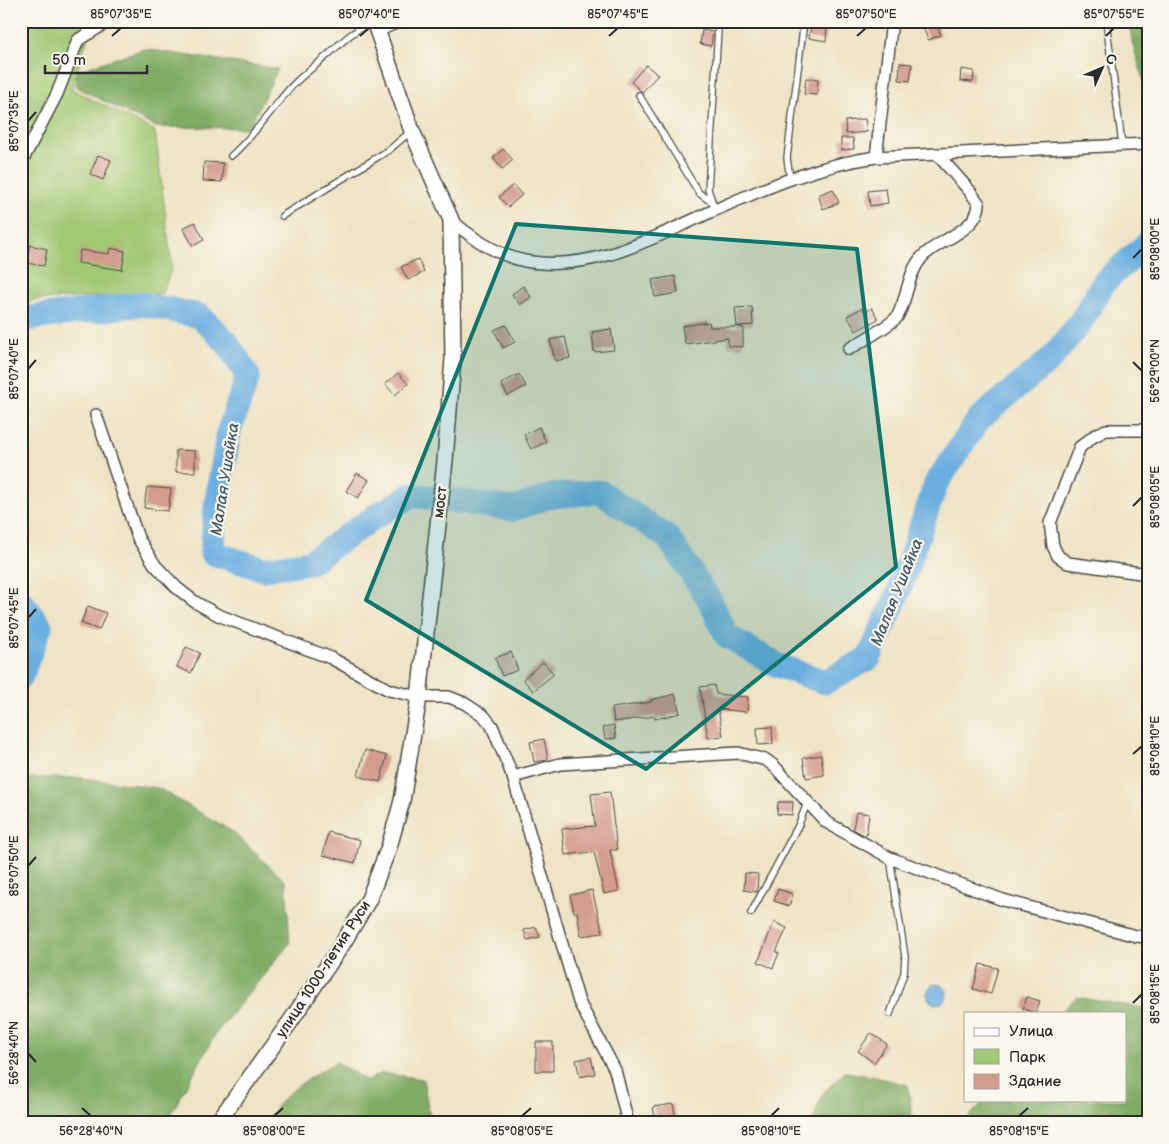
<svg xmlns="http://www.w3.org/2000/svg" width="1169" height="1144" viewBox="0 0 1169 1144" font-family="'Balsamiq Sans',sans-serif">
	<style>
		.green { fill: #a1c873; stroke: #667a4f }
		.forest { fill: #80ac65; stroke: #566c48 }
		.water { fill: #6baee0; stroke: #4b6c86 }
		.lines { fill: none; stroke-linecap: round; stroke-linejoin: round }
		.river { stroke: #6baee0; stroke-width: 25 }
		.building { fill: #d39c8f }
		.service-casing { stroke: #484742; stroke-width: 8 }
		.minor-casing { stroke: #484742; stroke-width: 14 }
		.tertiary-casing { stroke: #484742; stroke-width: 18 }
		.service { stroke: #fff; stroke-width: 5.5 }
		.minor { stroke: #fff; stroke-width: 11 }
		.tertiary { stroke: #fff; stroke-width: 15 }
		.marked { fill: #0f766e; fill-opacity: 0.2; stroke: #0f766e; stroke-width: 4; stroke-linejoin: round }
		.ticks { fill: none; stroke: #2b2b2b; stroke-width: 2 }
		.labels { text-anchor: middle; stroke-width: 4.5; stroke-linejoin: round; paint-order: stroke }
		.street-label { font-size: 15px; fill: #2b2b2b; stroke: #fbf7ec }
		.water-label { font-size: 16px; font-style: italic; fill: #41596a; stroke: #fbf7ec }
		.neatline { fill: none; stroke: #2b2b2b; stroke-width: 2 }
		.ticks-label { font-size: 12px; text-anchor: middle; fill: #2b2b2b }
	</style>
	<rect width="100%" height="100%" fill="#fbf7ec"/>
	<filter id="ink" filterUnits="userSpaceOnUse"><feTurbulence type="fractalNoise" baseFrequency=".02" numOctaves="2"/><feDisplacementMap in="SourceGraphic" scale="10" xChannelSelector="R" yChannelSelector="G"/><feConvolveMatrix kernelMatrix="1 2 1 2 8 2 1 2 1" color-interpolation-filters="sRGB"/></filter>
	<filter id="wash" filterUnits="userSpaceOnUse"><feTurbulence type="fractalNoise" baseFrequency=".0096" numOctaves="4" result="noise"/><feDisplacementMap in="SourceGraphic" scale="20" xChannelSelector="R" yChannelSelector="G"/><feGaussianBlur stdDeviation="1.12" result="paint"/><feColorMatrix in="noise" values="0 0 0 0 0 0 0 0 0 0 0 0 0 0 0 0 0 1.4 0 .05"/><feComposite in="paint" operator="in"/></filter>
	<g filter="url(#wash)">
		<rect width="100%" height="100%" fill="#eee3c4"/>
		<path class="green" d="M21 21H93L71 89 155 131 172 268 162 293 33 300 21 306Z"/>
		<path class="forest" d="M1129 21H1148V96L1132 41Z
			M144 49 278 69 249 128 156 127 76 87 77 71Z
			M21 778H83L158 788 233 832 286 882 290 943 216 1033 166 1123H21Z
			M1076 997 1148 1009V1123H963L985 1100H1125V1013H1060Z
			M336 1062 367 1081 382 1073 423 1079 431 1123H267C278 1095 312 1076 336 1062Z
			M845 1072 871 1076 908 1085 913 1123H812L823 1093Z"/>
		<path class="water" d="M927 994a10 10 0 1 1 20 0a10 10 0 1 1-20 0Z"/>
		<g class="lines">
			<path class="river" d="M21 321 29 318 143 304 200 316 227 343 248 376 229 431 216 506 212 553 264 569 310 562 376 516 412 495 513 509 551 496 600 492 668 538 709 599 727 636 777 665 825 682 869 658 898 593 936 484 979 419 1051 359 1080 323 1104 282 1148 243
				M21 601 40 626 21 676"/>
		</g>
		<g id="blocks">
			<path class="building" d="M921 21H935L941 35 928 40Z
				M811 25 827 27 826 41 809 38Z
				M702 30 713 32 711 46 700 44Z
				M900 63 912 64 910 81 899 80Z
				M646 65 658 75 642 92 631 82Z
				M961 69 974 71 973 82 960 81Z
				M806 78 818 79 817 95 804 94Z
				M865 119 867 132 846 134 845 121Z
				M841 138H853L854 149 841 150Z
				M503 149 513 160 502 169 493 158Z
				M98 155 111 160 103 180 90 174Z
				M204 162 223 163 222 182 203 181Z
				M513 185 522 195 508 207 499 197Z
				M833 189 839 203 823 209 818 195Z
				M886 189 888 203 870 206 868 191Z
				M195 222 204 240 193 246 183 228Z
				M30 245 47 249 44 266 26 263Z
				M110 248 125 251 122 270 78 263 80 250 109 254Z
				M418 259 424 272 408 280 401 267Z
				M675 276 678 293 655 297 652 280Z
				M523 286 531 297 520 305 512 294Z
				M752 307 753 325 737 326 735 308Z
				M862 308 865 312 872 308 878 319 856 331 847 316Z
				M709 322 710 327H743V347L728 346V338L685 344 682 326Z
				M506 325 515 342 503 348 494 330Z
				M611 329 614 350 594 352 592 332Z
				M565 337 570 358 555 361 550 340Z
				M398 373 408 384 395 395 385 384Z
				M519 374 526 386 508 396 501 384Z
				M539 427 546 442 531 449 524 435Z
				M176 450 195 451V472H176Z
				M357 473 369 480 358 498 346 491Z
				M147 487 171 489 168 511 144 508Z
				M88 606 106 613 99 630 81 623Z
				M186 647 200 653 191 673 177 667Z
				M511 652 518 670 502 676 495 658Z
				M543 662 554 674 533 691 523 679Z
				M714 685 716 694 748 697 747 712 718 709 723 736 708 738 700 687Z
				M675 694 680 713 655 719V716L614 722 612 708 651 702V700Z
				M614 725 616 738 605 739 603 727Z
				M772 727 773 744 758 745 757 728Z
				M544 739 548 760 534 762 530 742Z
				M365 750 387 756 380 782 358 776Z
				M821 755 824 775 806 778 803 758Z
				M610 792 617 850H610L619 891 604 894 594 852 565 855 562 829 595 826 591 794Z
				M778 802H793L792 815 777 814Z
				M856 812 869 814 866 836 853 829Z
				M328 832 360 840 355 863 323 855Z
				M745 873 758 874 757 892 744 890Z
				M778 889 793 894 789 906 774 901Z
				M592 890 603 933 581 936 577 912H574L570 895Z
				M774 922 787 928 776 952 779 953 773 968 758 962Z
				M536 927 540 937 527 940 524 930Z
				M980 964 998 968 991 994 973 989Z
				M1027 997 1040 1001 1036 1013 1023 1009Z
				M871 1033 887 1044 874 1063 858 1051Z
				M536 1042H553V1071H536Z
				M591 1057 595 1074 580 1077 576 1060Z
				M673 1104 677 1123H656L653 1107Z"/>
		</g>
	</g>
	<g filter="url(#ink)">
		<use href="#blocks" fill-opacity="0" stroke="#484742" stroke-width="1"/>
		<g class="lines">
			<g class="service-casing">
				<path id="service" d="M1106 21 1122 144
					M380 33 407 21
					M639 95 699 193 710 201
					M231 156C255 135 271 109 292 86 304 73 318 64 330 53 345 39 355 29 374 22
					M790 179 787 158 804 21
					M715 210 708 189 718 30
					M282 216 389 150 410 132
					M890 858 905 957 904 973 890 1014
					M751 913 799 824 807 803"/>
			</g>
			<g class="minor-casing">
				<path id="minor" d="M876 157 892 21
					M21 163 57 94 78 40 109 21
					M451 220C473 239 501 258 531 262 597 271 656 236 715 210 767 187 819 165 876 157L1148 144
					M849 349C859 343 892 324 897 317 908 298 907 274 922 257 939 239 978 231 979 204L969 190 937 154
					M96 415 138 538 155 565 177 588 195 602 218 615 331 658 389 690 419 697H449L464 703 484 716 492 726 513 777 579 1002 615 1070 628 1123
					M1148 430H1106L1094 436 1080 447 1050 523 1053 546 1058 556 1068 563 1148 574
					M513 777 560 764 738 753 766 760 774 766 826 822 890 858 1003 900 1136 936 1148 937"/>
			</g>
			<g class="tertiary-casing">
				<path id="tertiary" d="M217 1123 290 1022 343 943 369 899 389 847 402 801 419 697 445 461 453 359 451 220 412 131 374 21"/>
			</g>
			<use href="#service" class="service"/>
			<use href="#minor" class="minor"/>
			<use href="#tertiary" class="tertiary"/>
		</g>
	</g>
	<path class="marked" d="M516 224 857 249 896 567 646 769 366 600Z"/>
	<path class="ticks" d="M112 36 121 28M360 36 369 28M609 36 618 28M857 36 866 28M1106 36 1114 28M28 121 36 112M1133 258 1142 249M1133 362 1142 371M28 369 36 360M1133 506 1142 497M28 618 36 609M1133 754 1142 746M28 866 36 857M1133 1003 1142 994M28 1053 36 1062M82 1108 91 1116M274 1116 283 1108M522 1116 531 1108M771 1116 779 1108M1019 1116 1028 1108"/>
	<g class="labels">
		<g class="street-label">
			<text transform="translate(440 502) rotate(-83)" y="5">мост</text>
			<text transform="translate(323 969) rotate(-57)" y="5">улица 1000-летия Руси</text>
		</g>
		<g class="water-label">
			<text transform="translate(224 479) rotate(-81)" y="6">Малая Ушайка</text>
			<text transform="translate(896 592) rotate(-68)" y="6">Малая Ушайка</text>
		</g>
	</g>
	<rect width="1169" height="1144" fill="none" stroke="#fbf7ec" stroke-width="55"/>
	<rect x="964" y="1012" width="162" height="90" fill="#fbf7ec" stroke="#a8a59f"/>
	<rect x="974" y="1028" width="25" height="8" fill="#ffffff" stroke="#a8a59f"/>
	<text x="1009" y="1036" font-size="15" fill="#2b2b2b">Улица</text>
	<rect x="974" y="1049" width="25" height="15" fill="#a1c873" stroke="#a8a59f"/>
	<text x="1009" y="1062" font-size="15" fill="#2b2b2b">Парк</text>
	<rect x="974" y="1074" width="25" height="15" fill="#d39c8f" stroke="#a8a59f"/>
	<text x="1009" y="1086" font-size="15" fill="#2b2b2b">Здание</text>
	<g transform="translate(1102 68) rotate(45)" stroke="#fbf7ec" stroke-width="4" paint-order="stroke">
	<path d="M0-4L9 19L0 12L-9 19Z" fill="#2b2b2b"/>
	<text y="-8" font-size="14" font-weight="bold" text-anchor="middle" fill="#2b2b2b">С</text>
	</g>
	<path d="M45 65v8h102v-8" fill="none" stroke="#2b2b2b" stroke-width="2.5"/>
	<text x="52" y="65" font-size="15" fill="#2b2b2b" stroke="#fbf7ec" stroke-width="4" paint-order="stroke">50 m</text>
	<rect x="28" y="28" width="1114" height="1088" class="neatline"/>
	<g class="ticks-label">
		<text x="121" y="18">85°07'35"E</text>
		<text x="369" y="18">85°07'40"E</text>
		<text x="618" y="18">85°07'45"E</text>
		<text x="866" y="18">85°07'50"E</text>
		<text x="1114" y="18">85°07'55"E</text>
		<text transform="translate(14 121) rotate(-90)" y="4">85°07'35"E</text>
		<text transform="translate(1155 249) rotate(-90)" y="4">85°08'00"E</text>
		<text transform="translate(14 369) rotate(-90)" y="4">85°07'40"E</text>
		<text transform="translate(1155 371) rotate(-90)" y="4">56°29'00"N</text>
		<text transform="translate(1155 497) rotate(-90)" y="4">85°08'05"E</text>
		<text transform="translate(14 618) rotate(-90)" y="4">85°07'45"E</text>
		<text transform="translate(1155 746) rotate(-90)" y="4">85°08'10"E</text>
		<text transform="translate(14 866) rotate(-90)" y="4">85°07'50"E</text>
		<text transform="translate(1155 994) rotate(-90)" y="4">85°08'15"E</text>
		<text transform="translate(14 1053) rotate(-90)" y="4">56°28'40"N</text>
		<text x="91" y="1135">56°28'40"N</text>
		<text x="274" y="1135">85°08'00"E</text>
		<text x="522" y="1135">85°08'05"E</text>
		<text x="771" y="1135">85°08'10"E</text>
		<text x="1019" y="1135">85°08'15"E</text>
	</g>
</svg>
